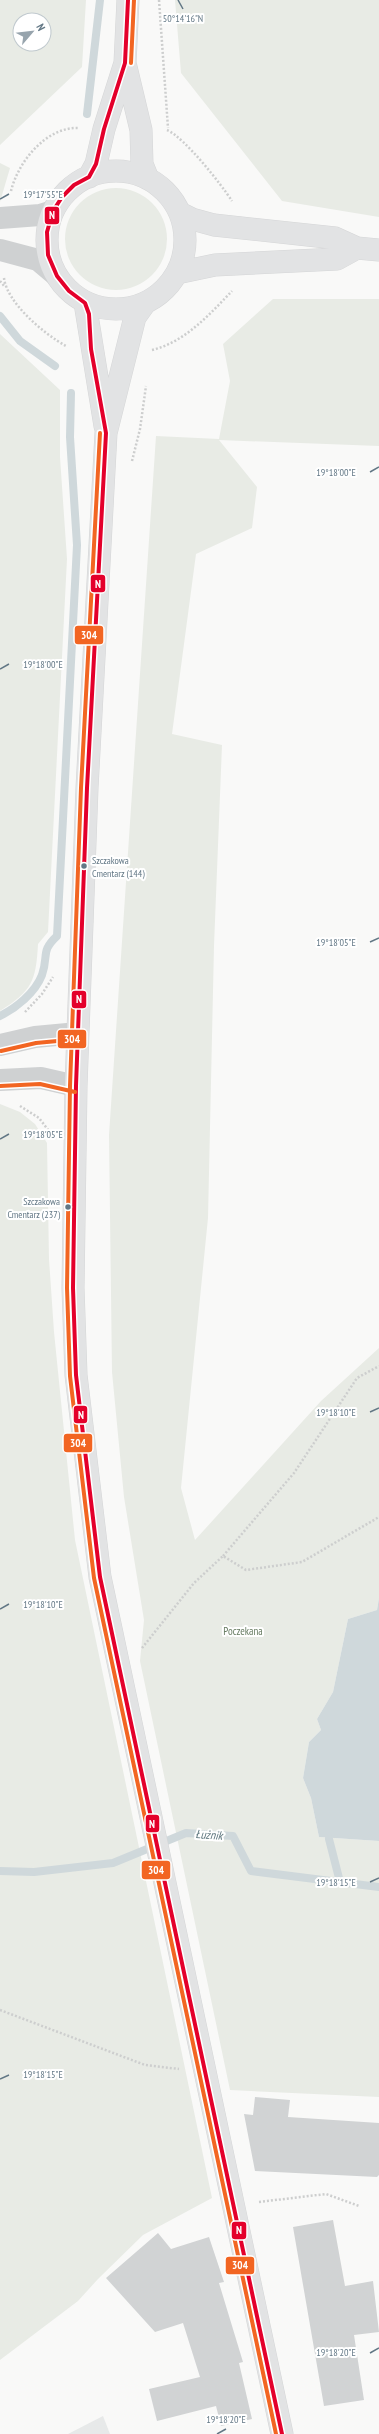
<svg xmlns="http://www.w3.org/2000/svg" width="379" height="2434" viewBox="0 0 379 2434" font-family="'PT Sans Narrow',sans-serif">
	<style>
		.built { fill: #e7e9e9 }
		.green { fill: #e8ebe5; fill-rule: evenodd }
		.water { fill: #cfd8db }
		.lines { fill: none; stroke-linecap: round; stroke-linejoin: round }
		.stream { stroke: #cfd8db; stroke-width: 8 }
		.building { fill: #d1d3d4 }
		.secondary-casing { stroke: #d5d6d7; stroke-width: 23 }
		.path { stroke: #cdcece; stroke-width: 2.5; stroke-dasharray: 2 2; stroke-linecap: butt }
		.street { stroke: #cfd1d2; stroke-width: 22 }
		.secondary { stroke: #e2e3e4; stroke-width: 22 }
		.bus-1-casing { stroke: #fff; stroke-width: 7 }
		.bus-2-casing { stroke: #fff; stroke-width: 7 }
		.bus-1 { stroke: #e4002b; stroke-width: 4 }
		.bus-2 { stroke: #f26522; stroke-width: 4 }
		.ticks { fill: none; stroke: #627785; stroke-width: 1.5 }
		.bus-dot { fill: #627785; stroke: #fff; stroke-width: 1.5 }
		.labels { text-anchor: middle; stroke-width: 4; stroke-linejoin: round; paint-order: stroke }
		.bus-label { font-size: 10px; fill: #627785; stroke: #fff; text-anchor: start }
		.park-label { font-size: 11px; fill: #677c62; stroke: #fff }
		.water-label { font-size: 12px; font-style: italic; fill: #5d767e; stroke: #fff }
		.ticks-label { font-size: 10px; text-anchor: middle; fill: #627785; stroke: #fff; stroke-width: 4; stroke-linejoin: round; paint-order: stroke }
		.line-badge { stroke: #fff; stroke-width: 1.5 }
		.badge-label { font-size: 11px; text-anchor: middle; font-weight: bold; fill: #fff }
	</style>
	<rect width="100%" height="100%" fill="#f9f9f8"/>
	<path class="built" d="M103 2416 110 2434H68Z"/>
	<path class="green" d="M0 0H86L82 67 0 145ZM20 20H44V44H20Z
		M175 0H379V217L282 201 181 73Z
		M0 163 10 168 0 202Z
		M65 239a51 51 0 1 1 102 0a51 51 0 1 1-102 0Z
		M273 299H379V446L219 440 257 487 252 528 196 554 172 734 222 745 214 946 208 1218 181 1488 195 1540 321 1401 379 1348V1598L377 1610 348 1619 333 1692 317 1719 321 1730 309 1742 303 1778 311 1798 319 1837 379 1841V2097L230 2090 140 1661 144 1620 124 1497 112 1372 109 1135 156 436 219 439 230 381 223 344Z
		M0 334 60 390V457L67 559 48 932 38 944C36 981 32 991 0 1011Z
		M0 1104 20 1112 35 1124 47 1143 49 1259 54 1332 75 1540 212 2198 143 2235 98 2279 78 2301 0 2360Z"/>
	<path class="water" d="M379 1598V1841L319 1837 311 1798 303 1778 309 1742 321 1730 317 1719 333 1692 348 1619 377 1610Z"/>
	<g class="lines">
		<path class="stream" d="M87 114 100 0
			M0 316 20 341 55 366
			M0 1016C16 1008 35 993 42 975 49 955 40 952 57 936L77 545 70 437 71 393
			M329 1839 340 1882
			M0 1871 34 1872 113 1863 186 1833 233 1836 251 1871 379 1887"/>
	</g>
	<path class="building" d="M255 2097 290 2100 288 2117 379 2123V2175L377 2177 255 2171 244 2114 253 2115Z
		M333 2220 345 2286 373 2281 379 2332 354 2335 364 2400 324 2406 293 2227Z
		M158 2233 171 2249 209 2237 224 2282 219 2283 243 2362 239 2363 252 2419 221 2426 216 2406 157 2421 149 2389 200 2377 183 2323 155 2332 106 2278Z"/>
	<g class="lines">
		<g class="secondary-casing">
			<path id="secondary" d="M125 63 141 130 142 164 148 179
				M47 240a69 69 0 1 1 138 0a69 69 0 1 1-138 0Z
				M89 177 96 164 104 129 125 63 128 0
				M180 213 192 219 214 225 335 238 357 248 379 250
				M177 273 215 265 337 259 357 248
				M85 303 105 426
				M145 303 135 317 106 433 87 788 76 1086 73 1288 76 1375 100 1577 282 2434"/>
		</g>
		<path class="path" d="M159 0 168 128
			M167 130C185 138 221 184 232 201
			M11 191C18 162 46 127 78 128
			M4 278C7 303 44 334 66 346
			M0 281 5 287
			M152 350C185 342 209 315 232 291
			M132 461 140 429 146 386
			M25 1012 42 994 53 977
			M20 1106 39 1118 49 1131
			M223 1556 294 1473 357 1378 379 1366
			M142 1648 194 1583 223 1556 246 1570 302 1562 379 1517
			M0 2010 145 2065 179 2069
			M259 2202 326 2194 359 2206"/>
		<path class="street" d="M0 218 40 215 53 211
			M0 250 38 260 57 276
			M0 1045 35 1037 78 1033
			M0 1080 41 1078 76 1086"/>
		<use href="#secondary" class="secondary"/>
		<g class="bus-1-casing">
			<path id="bus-1" d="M128 0 125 63 104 129 96 164 89 177 74 185 62 197 53 211 47 232 48 255 57 276 69 291 85 303 89 314 91 349 106 433 87 788 76 1086 73 1288 76 1375 100 1577 282 2434"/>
		</g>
		<g class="bus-2-casing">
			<path id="bus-2" d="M131 63 134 0
				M100 433 81 788 70 1086 67 1288 70 1376 94 1578 276 2434
				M1 1051 36 1043 79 1039
				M0 1086 40 1084 75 1092"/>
		</g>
		<use href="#bus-1" class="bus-1"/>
		<use href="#bus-2" class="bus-2"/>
	</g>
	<path class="ticks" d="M178 0 183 9M0 199 9 194M370 472 379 467M0 669 9 664M370 942 379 938M0 1139 9 1134M370 1412 379 1408M0 1609 9 1604M370 1882 379 1878M0 2079 9 2075M370 2353 379 2348M217 2434 226 2429"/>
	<g class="bus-dot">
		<circle cx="84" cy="866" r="3.5"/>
		<circle cx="68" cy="1207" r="3.5"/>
	</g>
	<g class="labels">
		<g class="bus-label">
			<text x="92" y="864">Szczakowa<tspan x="92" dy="13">Cmentarz (144)</tspan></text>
			<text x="60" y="1205" text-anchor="end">Szczakowa<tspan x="60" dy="13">Cmentarz (237)</tspan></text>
		</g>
		<g class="park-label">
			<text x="243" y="1635">Poczekana</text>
		</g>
		<g class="water-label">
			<text transform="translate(209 1835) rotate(4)" y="4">Łużnik</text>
		</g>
	</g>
	<g class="ticks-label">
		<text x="183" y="22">50°14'16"N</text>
		<text x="43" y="198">19°17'55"E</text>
		<text x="336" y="476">19°18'00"E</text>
		<text x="43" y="668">19°18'00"E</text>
		<text x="336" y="946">19°18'05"E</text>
		<text x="43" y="1138">19°18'05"E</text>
		<text x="336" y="1416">19°18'10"E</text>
		<text x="43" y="1608">19°18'10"E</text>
		<text x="336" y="1886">19°18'15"E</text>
		<text x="43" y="2078">19°18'15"E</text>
		<text x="336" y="2356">19°18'20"E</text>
		<text x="226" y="2423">19°18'20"E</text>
	</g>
	<g class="line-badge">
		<rect x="44" y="206" width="16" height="19" rx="4" fill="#e4002b"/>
		<rect x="90" y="574" width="16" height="19" rx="4" fill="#e4002b"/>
		<rect x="74" y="625" width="30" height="20" rx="4" fill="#f26522"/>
		<rect x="71" y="990" width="16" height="19" rx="4" fill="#e4002b"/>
		<rect x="57" y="1029" width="30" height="20" rx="4" fill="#f26522"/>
		<rect x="73" y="1405" width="15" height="19" rx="4" fill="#e4002b"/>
		<rect x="63" y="1433" width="30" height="20" rx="4" fill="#f26522"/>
		<rect x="145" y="1814" width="15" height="19" rx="4" fill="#e4002b"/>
		<rect x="141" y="1860" width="30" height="20" rx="4" fill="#f26522"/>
		<rect x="231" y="2221" width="16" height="19" rx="4" fill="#e4002b"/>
		<rect x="225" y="2256" width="30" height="19" rx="4" fill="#f26522"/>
	</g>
	<g class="badge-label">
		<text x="52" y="219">N</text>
		<text x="98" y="588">N</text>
		<text x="89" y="639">304</text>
		<text x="79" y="1003">N</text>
		<text x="72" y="1043">304</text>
		<text x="81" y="1419">N</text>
		<text x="78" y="1447">304</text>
		<text x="152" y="1828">N</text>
		<text x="156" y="1874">304</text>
		<text x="239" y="2234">N</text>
		<text x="240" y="2269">304</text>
	</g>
	<g transform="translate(32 32) rotate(62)"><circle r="19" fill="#ffffff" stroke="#c0c9ce"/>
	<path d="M0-3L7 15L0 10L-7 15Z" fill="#97a4ad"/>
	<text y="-6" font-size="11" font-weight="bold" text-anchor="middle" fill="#627785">N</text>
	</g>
</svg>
